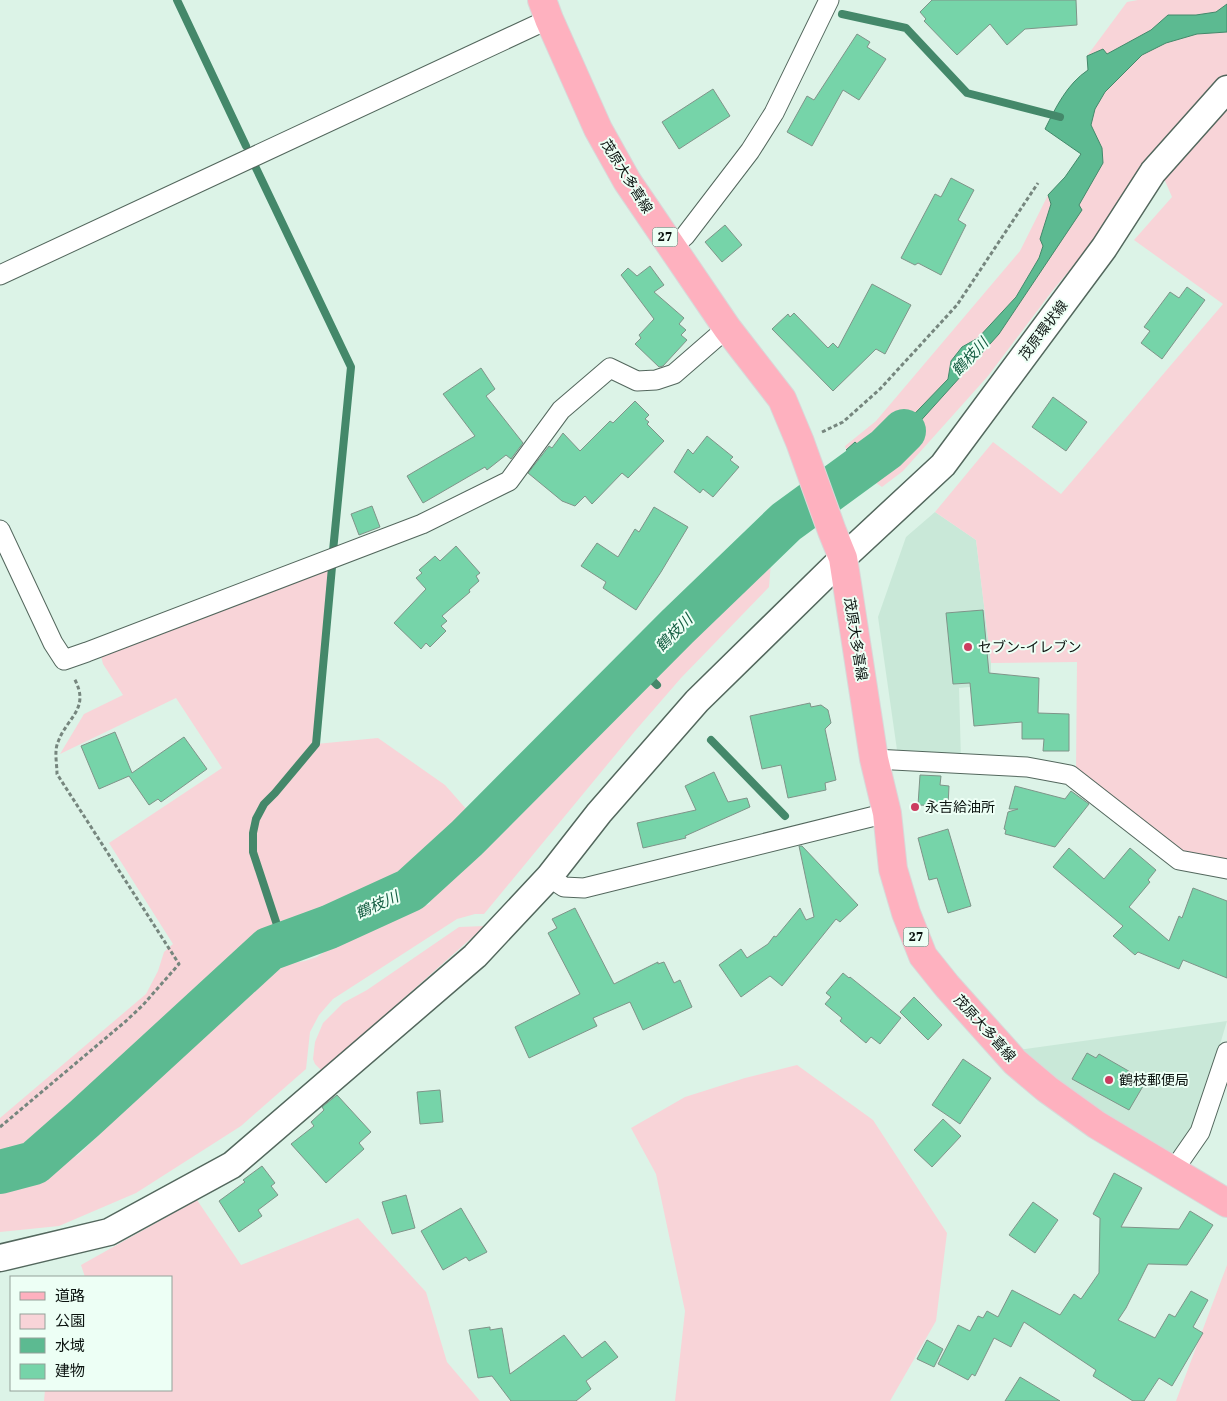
<svg xmlns="http://www.w3.org/2000/svg" width="1227" height="1401" viewBox="0 0 1227 1401" font-family="'IBM Plex Serif','Noto Sans JP',serif">
	<style>
		.built { fill: #c9e8d8 }
		.green { fill: #f8d4d8 }
		.water { fill: #5cba91; stroke: #44886a }
		.pier { fill: #dcf3e7 }
		.lines { fill: none; stroke-linecap: round; stroke-linejoin: round }
		.stream { stroke: #44886a; stroke-width: 8 }
		.river { stroke: #5cba91; stroke-width: 44 }
		.building { fill: #76d4a9; stroke: #7f9489 }
		.minor-casing { stroke: #53675d; stroke-width: 21 }
		.secondary-casing { stroke: #53675d; stroke-width: 29 }
		.primary-casing { stroke: #d8d9d9; stroke-width: 30 }
		.path { stroke: #76867e; stroke-width: 3; stroke-dasharray: 4 2.5; stroke-linecap: butt }
		.minor { stroke: #fff; stroke-width: 19 }
		.secondary { stroke: #fff; stroke-width: 26 }
		.primary { stroke: #feb1bf; stroke-width: 28 }
		.poi-dot { fill: #cc3c5f; stroke: #edfff5; stroke-width: 2 }
		.labels { text-anchor: middle; stroke-width: 4; stroke-linejoin: round; paint-order: stroke }
		.shield { fill: #edfff5; stroke: #4f5a54; stroke-width: 1 }
		.shield-label { font-size: 12px; font-weight: bold; fill: #0b130f }
		.street-label { font-size: 14px; fill: #0b130f; stroke: #edfff5 }
		.poi-label { font-size: 14px; fill: #0b130f; stroke: #edfff5; text-anchor: start }
		.water-label { font-size: 15px; font-style: italic; fill: #135d41; stroke: #edfff5 }
	</style>
	<rect width="100%" height="100%" fill="#dcf3e7"/>
	<path class="built" d="M935 512 976 540 991 663V685L959 688 961 759 897 750 878 617 906 537Z
		M1227 1021 1198 1118 1174 1156 1049 1082 1018 1050Z"/>
	<path class="green" d="M1138 0H1227V4L1217 12 1196 15H1168L1151 30 1107 54 1103 49 1087 56 1127 2Z
		M1227 32V77L1106 227 1053 290 988 376 903 471 882 487 869 478 999 334 1103 163 1102 148 1091 125 1095 109 1105 92 1141 55 1166 43 1197 34Z
		M1227 111V863L1183 853 1076 771 1077 662 991 663 976 540 935 512 993 442 1061 494 1223 304 1134 240 1172 197 1163 176 1178 155Z
		M1048 195 1051 204 1040 239 1043 246 1039 258 1016 297 978 338 961 347 951 361 948 379 895 434 879 446 861 448 855 442 846 450 845 446 876 421 1020 251Z
		M770 544 772 549 769 587 681 678 635 731 484 914H475L457 919 333 999 319 1015 310 1032 306 1069 241 1126 136 1193 59 1226 0 1232V1181L21 1176 78 1155 109 1125 112 1116 159 1073 169 1053 243 986 259 974 280 965 305 961 317 957 365 923 430 904 428 887 555 768V760L643 674 654 687 659 682 648 669 694 624 759 554Z
		M332 568 316 744 378 738 445 785 476 820 406 885 356 910 262 947 221 974 147 1054 31 1156 0 1168V1118L146 994 158 971 164 952 173 944 109 843 222 768 176 698 60 754 84 714 123 695 103 664 101 656Z
		M485 926 322 1071 315 1064 313 1059 315 1042 323 1023 343 1003 367 990 459 927Z
		M797 1065 873 1120 947 1233 936 1321 890 1401H675L685 1311 656 1174 631 1128 685 1097 745 1078Z
		M197 1200 241 1265 358 1218 426 1292 447 1362 480 1401H44L45 1390H171V1277H85L81 1265Z
		M1227 1265V1401H1176Z"/>
	<path class="water" d="M1227 4V32L1197 34 1166 43 1142 55 1105 92 1095 109 1091 125 1102 148 1103 163 1079 205 1082 210 999 334 869 478 852 466 846 450 855 442 862 448 879 446 895 434 948 379 951 361 962 347 978 338 1016 297 1039 258 1043 246 1040 239 1051 204 1048 195 1065 177 1081 154 1045 129C1056 107 1067 84 1088 70L1087 56 1103 49 1107 54 1151 30 1168 15H1196L1216 12Z"/>
	<path class="pier" d="M845 447 852 466 870 480H867L850 468 844 450Z"/>
	<g class="lines">
		<path class="stream" d="M177 0 246 146
			M842 14 906 28 967 93 1060 117
			M255 166 351 367 333 551
			M638 666 657 685
			M711 740 785 816
			M283 943 253 852V833L256 819 264 804 275 793 316 744 332 567"/>
		<path class="river" d="M0 1172 34 1163 84 1119 269 949 329 927 410 890 467 838 677 627 786 522 886 449 904 431"/>
	</g>
	<path class="building" d="M932 0H1076L1077 25 1025 29 1007 45 990 24 957 55 924 21 926 19 920 12Z
		M857 34 870 42 867 47 886 59 859 100 843 90 812 146 787 132 807 96 814 100Z
		M713 89 730 116 679 149 662 122Z
		M951 178 974 190 958 220 966 225 941 275 918 263 915 265 901 258 935 194 941 197Z
		M725 225 742 245 722 262 705 242Z
		M650 266 664 285 654 292 684 318 679 324 686 330 681 335 687 340 663 366 659 367 635 344 641 338 639 335 654 319 621 275 628 268 637 276Z
		M872 284 911 305 885 354 876 349 833 391 772 329 788 314 790 317 794 313 828 348 833 343 838 348Z
		M1187 287 1205 300 1162 359 1141 343 1150 331 1144 327 1170 292 1179 298Z
		M481 368 495 389 486 396 523 443 511 459 506 455 487 470 485 467 423 503 407 476 475 436 443 394Z
		M1053 397 1087 422 1066 451 1032 427Z
		M635 401 649 415 645 419 649 422 647 424 664 441 628 478 622 473 592 504 585 496 575 506 562 501 528 473 549 446 552 448 563 433 580 451 610 421 613 423Z
		M707 436 733 457 730 460 739 467 713 497 703 489 700 493 674 472 688 449 693 454Z
		M372 506 380 527 359 535 351 514Z
		M654 507 688 527 661 572 636 610 603 588 606 582 581 566 597 543 618 557 635 529 639 532Z
		M456 546 480 573 476 576 479 581 469 590 470 592 442 616 447 621 441 626 446 631 430 647 426 643 421 649 394 623 426 589 416 578 422 573 419 570 435 556 440 561Z
		M983 610 989 673 1039 678 1038 713 1069 714V751H1043L1044 739H1022V722L974 726 970 683 953 684 946 613Z
		M810 703 811 707 821 705 828 710 831 723 825 729 836 780 825 783 826 790 788 798 781 765 762 769 750 716Z
		M115 732 132 773 184 737 207 769 161 802 158 799 149 805 129 776 99 789 81 746Z
		M714 772 728 802 747 798 750 807 685 836 686 838 643 848 637 823 696 810 685 786Z
		M920 775 941 776 940 785 949 786 948 806 918 805Z
		M1015 786 1065 799 1071 791 1089 804 1055 847 1005 834 1006 830 1004 829 1008 812 1018 809H1009Z
		M948 829 971 906 948 913 937 878 929 880 918 838Z
		M799 846H802L858 905 840 922 836 919 782 986 770 976 741 997 719 965 741 949 747 958 768 944 774 936 776 937 800 908 806 920 814 917Z
		M1069 848 1104 879 1130 848 1156 870 1148 880 1150 882 1129 907 1169 941 1179 916 1182 918 1193 888 1227 901V978L1183 960 1179 969 1138 952 1135 955 1113 936 1123 926 1053 867Z
		M575 908 614 984 658 962V964L664 962 674 983 680 980 692 1007 643 1030 630 1002 593 1018 597 1026 529 1058 515 1027 580 994 548 933 557 928 552 919Z
		M843 973 849 978 850 977 901 1018 880 1044 871 1037 866 1043 840 1021 842 1018 825 1004 831 997 826 993Z
		M914 997 942 1025 928 1040 900 1012Z
		M1087 1053 1096 1058 1099 1054 1146 1081 1129 1110 1072 1079Z
		M963 1059 991 1078 960 1124 932 1105Z
		M440 1090 443 1122 420 1124 417 1092Z
		M337 1095 371 1132 359 1143 364 1149 326 1183 291 1144 314 1126 311 1122 324 1110 322 1107Z
		M943 1119 961 1136 932 1167 914 1150Z
		M262 1166 275 1183 271 1186 278 1195 258 1210 262 1216 239 1232 219 1201 245 1182 243 1180Z
		M1114 1173 1142 1188 1121 1227 1179 1229 1190 1211 1213 1225 1187 1265 1148 1264 1126 1308 1118 1320 1155 1338 1169 1314 1175 1317 1191 1291 1208 1300 1193 1327 1203 1333 1172 1386 1159 1378 1144 1401H1133L1093 1376 1096 1370 1024 1322 1011 1347 994 1338 975 1376 972 1374 968 1380 938 1364 958 1325 970 1331 978 1316 983 1318 987 1311 998 1317 1012 1290 1060 1315 1074 1294 1081 1299 1099 1273 1100 1218 1093 1214Z
		M406 1195 415 1228 392 1234 382 1202Z
		M1033 1202 1058 1220 1035 1253 1009 1235Z
		M461 1208 487 1252 469 1261 466 1257 443 1270 421 1231Z
		M490 1327V1330L502 1328 510 1374 564 1335 582 1358 605 1341 618 1357 586 1381 591 1389 576 1401H511L492 1376 478 1378 469 1330Z
		M927 1340 943 1349 934 1367 917 1359Z
		M1020 1377 1060 1401H1005Z"/>
	<g class="lines">
		<g class="minor-casing">
			<path id="minor" d="M672 247 685 236 750 151 774 113 829 0
				M0 275 549 19
				M0 530 53 643 64 660 87 652 422 524 509 481 561 410 610 368 637 381 656 380 674 374 727 328
				M874 759 1027 767 1070 775 1179 860 1227 869
				M549 877 564 887 584 888 887 813
				M1173 1171 1200 1132 1227 1052"/>
		</g>
		<g class="secondary-casing">
			<path id="secondary" d="M0 1258 109 1232 232 1165 475 956 549 877 599 813 697 701 843 558 943 465 1104 248 1153 172 1227 89"/>
		</g>
		<g class="primary-casing">
			<path id="primary" d="M542 0 549 19 598 129 627 181 727 328 782 399 800 442 832 531 843 558 874 759 887 813 893 869 906 913 923 956 947 986 1015 1062 1047 1089 1097 1125 1227 1203"/>
		</g>
		<path class="path" d="M822 432 843 422 880 389 957 305 1038 183
			M0 1127 126 1021 143 1005 179 964 57 774C57 764 54 751 58 742 67 717 91 709 74 678"/>
		<use href="#minor" class="minor"/>
		<use href="#secondary" class="secondary"/>
		<use href="#primary" class="primary"/>
	</g>
	<g class="poi-dot">
		<circle cx="968" cy="647" r="5"/>
		<circle cx="915" cy="807" r="5"/>
		<circle cx="1109" cy="1080" r="5"/>
	</g>
	<g class="labels">
		<g class="shield">
			<rect x="652.5" y="227.5" width="25" height="19" rx="4"/>
			<rect x="903.5" y="927.5" width="25" height="19" rx="4"/>
		</g>
		<g class="shield-label">
			<text x="665" y="241">27</text>
			<text x="916" y="941">27</text>
		</g>
		<g class="street-label">
			<text transform="translate(627 176) rotate(58)" y="5">茂原大多喜線</text>
			<text transform="translate(1043 330) rotate(-53)" y="5">茂原環状線</text>
			<text transform="translate(856 639) rotate(81)" y="5">茂原大多喜線</text>
			<text transform="translate(985 1028) rotate(48)" y="5">茂原大多喜線</text>
		</g>
		<g class="poi-label">
			<text x="978" y="652">セブン-イレブン</text>
			<text x="925" y="812">永吉給油所</text>
			<text x="1119" y="1085">鶴枝郵便局</text>
		</g>
		<g class="water-label">
			<text transform="translate(970 357) rotate(-47)" y="5">鶴枝川</text>
			<text transform="translate(674 633) rotate(-45)" y="5">鶴枝川</text>
			<text transform="translate(377 905) rotate(-24)" y="5">鶴枝川</text>
		</g>
	</g>
	<rect x="10" y="1276" width="162" height="115" fill="#edfff5" stroke="#93a199"/>
	<rect x="20" y="1292" width="25" height="8" fill="#feb1bf" stroke="#93a199"/>
	<text x="55" y="1301" font-size="15" fill="#0b130f">道路</text>
	<rect x="20" y="1314" width="25" height="15" fill="#f8d4d8" stroke="#93a199"/>
	<text x="55" y="1326" font-size="15" fill="#0b130f">公園</text>
	<rect x="20" y="1338" width="25" height="15" fill="#5cba91" stroke="#93a199"/>
	<text x="55" y="1351" font-size="15" fill="#0b130f">水域</text>
	<rect x="20" y="1364" width="25" height="15" fill="#76d4a9" stroke="#93a199"/>
	<text x="55" y="1376" font-size="15" fill="#0b130f">建物</text>
</svg>
